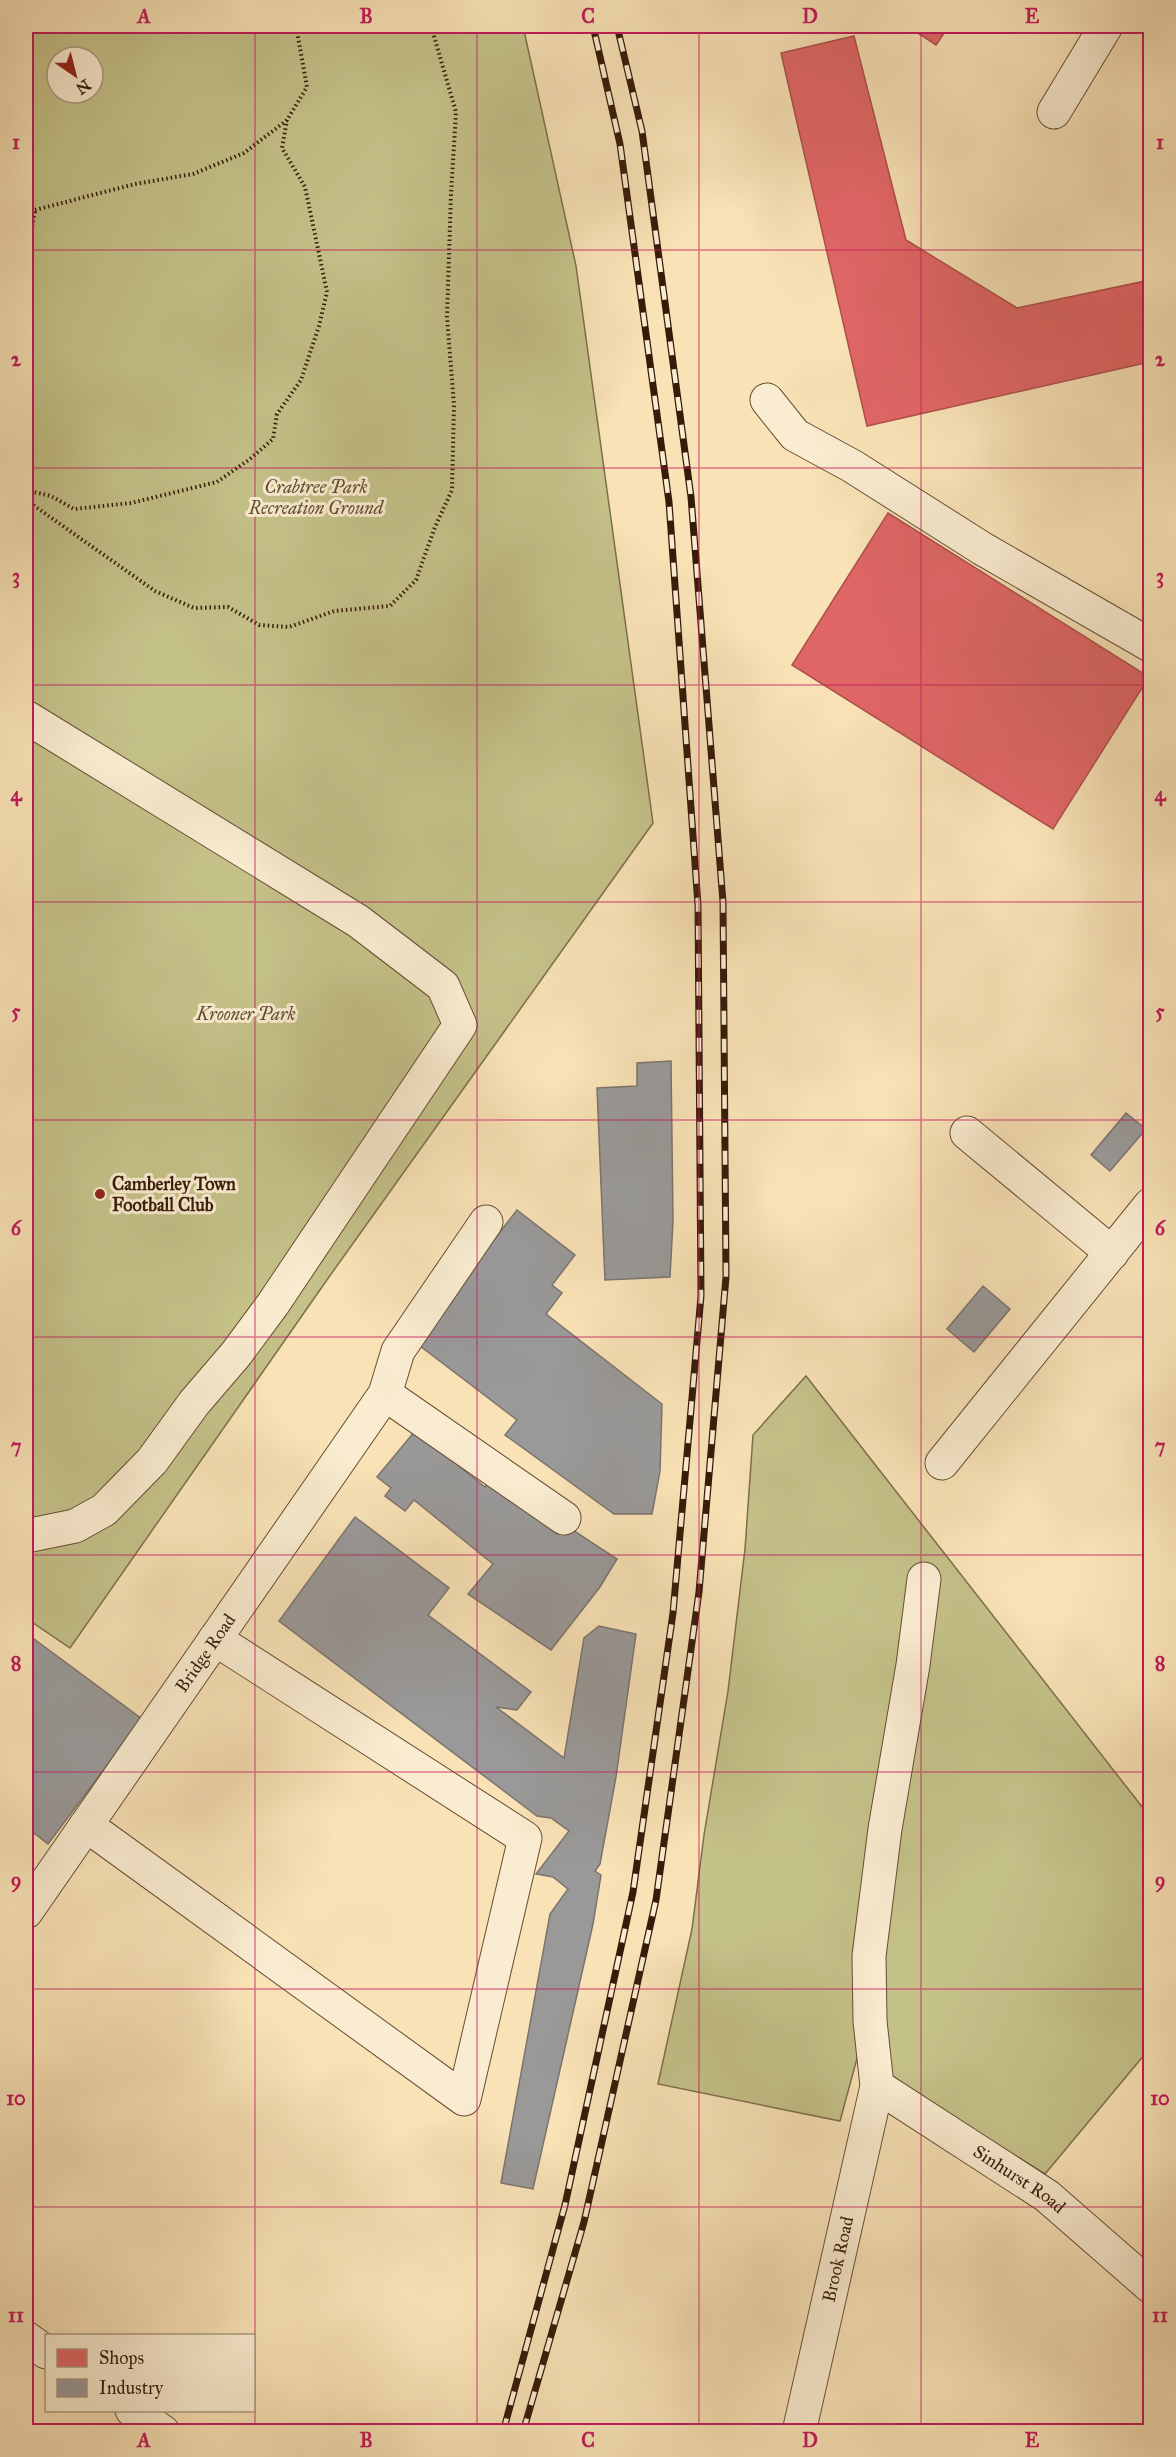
<svg xmlns="http://www.w3.org/2000/svg" width="1176" height="2457" viewBox="0 0 1176 2457" font-family="'IM FELL Great Primer',serif">
	<style>
		.green { fill: #c4c189; stroke: #7e6e49; stroke-width: 1.5; fill-rule: evenodd }
		.shops { fill: #e06666; stroke: #ad504a; stroke-width: 1.5 }
		.industry { fill: #999; stroke: #7c736e; stroke-width: 1.5 }
		.lines { fill: none; stroke-linecap: round; stroke-linejoin: round }
		.minor-casing { stroke: #674d34; stroke-width: 35 }
		.path { stroke: #371b09; stroke-width: 4; stroke-dasharray: 1.5 3; stroke-linecap: butt }
		.minor { stroke: #faecd0; stroke-width: 33 }
		.rail-casing { stroke: #371b09; stroke-width: 7 }
		.rail { stroke: #faecd0; stroke-width: 4.5; stroke-dasharray: 14; stroke-linecap: butt }
		.grid { fill: none; stroke: #c2185b; stroke-width: 1.5; stroke-opacity: 0.55 }
		.poi-dot { fill: #8f2418; stroke: #faecd0; stroke-width: 2 }
		.labels { text-anchor: middle; stroke-width: 6; stroke-linejoin: round; paint-order: stroke }
		.park-label { font-size: 18px; font-style: italic; fill: #614d2f; stroke: #faecd0 }
		.poi-label { font-size: 18px; font-weight: bold; fill: #371b09; stroke: #faecd0; text-anchor: start }
		.street-label { font-size: 18px; fill: #371b09; stroke: #faecd0 }
		.neatline { fill: none; stroke: #c2185b; stroke-width: 2 }
		.grid-label { font-size: 20px; text-anchor: middle; font-weight: bold; fill: #c2185b }
	</style>
	<rect width="100%" height="100%" fill="#f8e2b6"/>
	<filter id="stains"><feTurbulence type="fractalNoise" baseFrequency=".00333" numOctaves="4"/><feColorMatrix values="0 0 0 0 .2 0 0 0 0 .09 0 0 0 0 .02 0 0 0 .5 -.17"/></filter>
	<radialGradient id="worn" r=".72"><stop offset=".6" stop-color="#630" stop-opacity="0"/><stop offset="1" stop-color="#630" stop-opacity=".3"/></radialGradient>
	<path class="green" d="M26 26H523L576 266 653 823 329 1277 70 1648 26 1618ZM57 57H93V93H57Z
		M806 1376 1150 1817V2048L1045 2174 920 2096 859 2051 840 2121 658 2084 692 1929 704 1835 728 1691 745 1549 753 1435Z"/>
	<path class="shops" d="M907 26H949L936 45Z
		M854 36 906 240 1017 308 1150 280V362L867 426 781 53Z
		M888 513 1149 677 1053 829 792 665Z"/>
	<path class="industry" d="M671 1061 673 1221 670 1277 605 1280 597 1088 637 1086V1063Z
		M1126 1113 1146 1129 1110 1171 1091 1155Z
		M517 1210 575 1255 552 1285 562 1293 546 1314 662 1404 660 1471 652 1514H614L505 1435 517 1420 415 1342Z
		M983 1286 1010 1309 974 1352 947 1329Z
		M415 1431 485 1487 492 1477 617 1559 600 1587 551 1650 468 1594 493 1564 414 1500 405 1511 385 1496 391 1488 377 1477Z
		M355 1517 449 1588 428 1615 531 1692 517 1710 496 1707 564 1758 584 1638 599 1626 636 1634 616 1777 600 1864 595 1871 601 1875 593 1924 533 2189 501 2183 550 1914 568 1889 553 1877 536 1874 569 1831 551 1818 537 1816 279 1621Z
		M26 1633 142 1719 48 1844 26 1827Z"/>
	<g class="lines">
		<g class="minor-casing">
			<g id="minor">
				<path d="M1054 112 1106 26"/>
				<path d="M767 400 795 435 852 466 983 549 1150 645"/>
				<path d="M26 717 358 921 443 986 460 1025 273 1304 236 1354 194 1403 152 1461 104 1510 75 1526 26 1536"/>
				<path d="M967 1133 1112 1253"/>
				<path d="M385 1394 564 1518"/>
				<path d="M942 1463 1150 1205"/>
				<path d="M86 1825 464 2099 525 1838 215 1639"/>
				<path id="s1" d="M26 1912 385 1394 398 1351 486 1222"/>
				<path id="s2" d="M877 2086 1047 2196 1150 2286"/>
				<path d="M26 2338 46 2352"/>
				<path d="M132 2410 163 2432"/>
				<path id="s3" d="M799 2432 877 2086 870 2021 869 1956 885 1829 913 1665 924 1579"/>
			</g>
		</g>
		<path class="path" d="M26 200 35 210
			M35 210 135 184 193 174 244 153 287 120 307 87 296 26
			M26 243 31 234 35 210
			M26 490 51 496 74 509 131 503 217 482 250 459 273 439 277 414 301 380 319 326 327 292 305 187 282 148 287 120
			M26 500 155 591 194 608 228 607 259 625 289 627 334 611 390 606 416 580 435 527 452 490 454 405 447 317 451 195 456 112 431 26"/>
		<use href="#minor" class="minor"/>
		<g class="rail-casing">
			<path id="rail" d="M503 2432 565 2205 633 1892 673 1613 701 1296 698 905 669 502 620 144 593 26
				M523 2432 584 2222 656 1900 699 1592 726 1277 723 902 691 497 642 131 617 26"/>
		</g>
		<use href="#rail" class="rail"/>
	</g>
	<path class="grid" d="M255 26V2432M477 26V2432M699 26V2432M921 26V2432M26 250H1150M26 468H1150M26 685H1150M26 902H1150M26 1120H1150M26 1337H1150M26 1555H1150M26 1772H1150M26 1989H1150M26 2207H1150"/>
	<circle class="poi-dot" cx="100" cy="1194" r="6"/>
	<g class="labels">
		<g class="park-label">
			<text x="316" y="493">Crabtree Park<tspan x="316" dy="21">Recreation Ground</tspan></text>
			<text x="246" y="1020">Krooner Park</text>
		</g>
		<g class="poi-label">
			<text x="112" y="1190">Camberley Town<tspan x="112" dy="21">Football Club</tspan></text>
		</g>
		<g class="street-label">
			<text dy="6" stroke="none"><textPath href="#s1" startOffset="315">Bridge Road</textPath></text>
			<text dy="6" stroke="none"><textPath href="#s2" startOffset="170">Sinhurst Road</textPath></text>
			<text dy="6" stroke="none"><textPath href="#s3" startOffset="177">Brook Road</textPath></text>
		</g>
	</g>
	<rect width="1176" height="2457" fill="none" stroke="#f8e2b6" stroke-width="66"/>
	<rect x="45" y="2334" width="210" height="78" fill="#faecd0" stroke="#ac9880" stroke-width="1.5"/>
	<rect x="57" y="2349" width="30" height="18" fill="#e06666" stroke="#ac9880" stroke-width="1.5"/>
	<text x="99" y="2364" font-size="18" fill="#371b09">Shops</text>
	<rect x="57" y="2379" width="30" height="18" fill="#999999" stroke="#ac9880" stroke-width="1.5"/>
	<text x="99" y="2394" font-size="18" fill="#371b09">Industry</text>
	<g transform="translate(75 75) rotate(145)"><circle r="28" fill="#faecd0" stroke="#ac9880" stroke-width="1.5"/>
	<path d="M0-4.5L10 22L0 15L-10 22Z" fill="#8f2418"/>
	<text y="-9" font-size="16" font-weight="bold" text-anchor="middle" fill="#371b09">N</text>
	</g>
	<rect x="33" y="33" width="1110" height="2391" class="neatline"/>
	<g class="grid-label">
		<text x="144" y="23">A</text>
		<text x="366" y="23">B</text>
		<text x="588" y="23">C</text>
		<text x="810" y="23">D</text>
		<text x="1032" y="23">E</text>
		<text x="16" y="149">1</text>
		<text x="1160" y="149">1</text>
		<text x="16" y="366">2</text>
		<text x="1160" y="366">2</text>
		<text x="16" y="583">3</text>
		<text x="1160" y="583">3</text>
		<text x="16" y="801">4</text>
		<text x="1160" y="801">4</text>
		<text x="16" y="1018">5</text>
		<text x="1160" y="1018">5</text>
		<text x="16" y="1235">6</text>
		<text x="1160" y="1235">6</text>
		<text x="16" y="1453">7</text>
		<text x="1160" y="1453">7</text>
		<text x="16" y="1670">8</text>
		<text x="1160" y="1670">8</text>
		<text x="16" y="1887">9</text>
		<text x="1160" y="1887">9</text>
		<text x="16" y="2105">10</text>
		<text x="1160" y="2105">10</text>
		<text x="16" y="2322">11</text>
		<text x="1160" y="2322">11</text>
		<text x="144" y="2447">A</text>
		<text x="366" y="2447">B</text>
		<text x="588" y="2447">C</text>
		<text x="810" y="2447">D</text>
		<text x="1032" y="2447">E</text>
	</g>
	<rect width="100%" height="100%" filter="url(#stains)"/>
	<rect width="100%" height="100%" fill="url(#worn)"/>
</svg>
